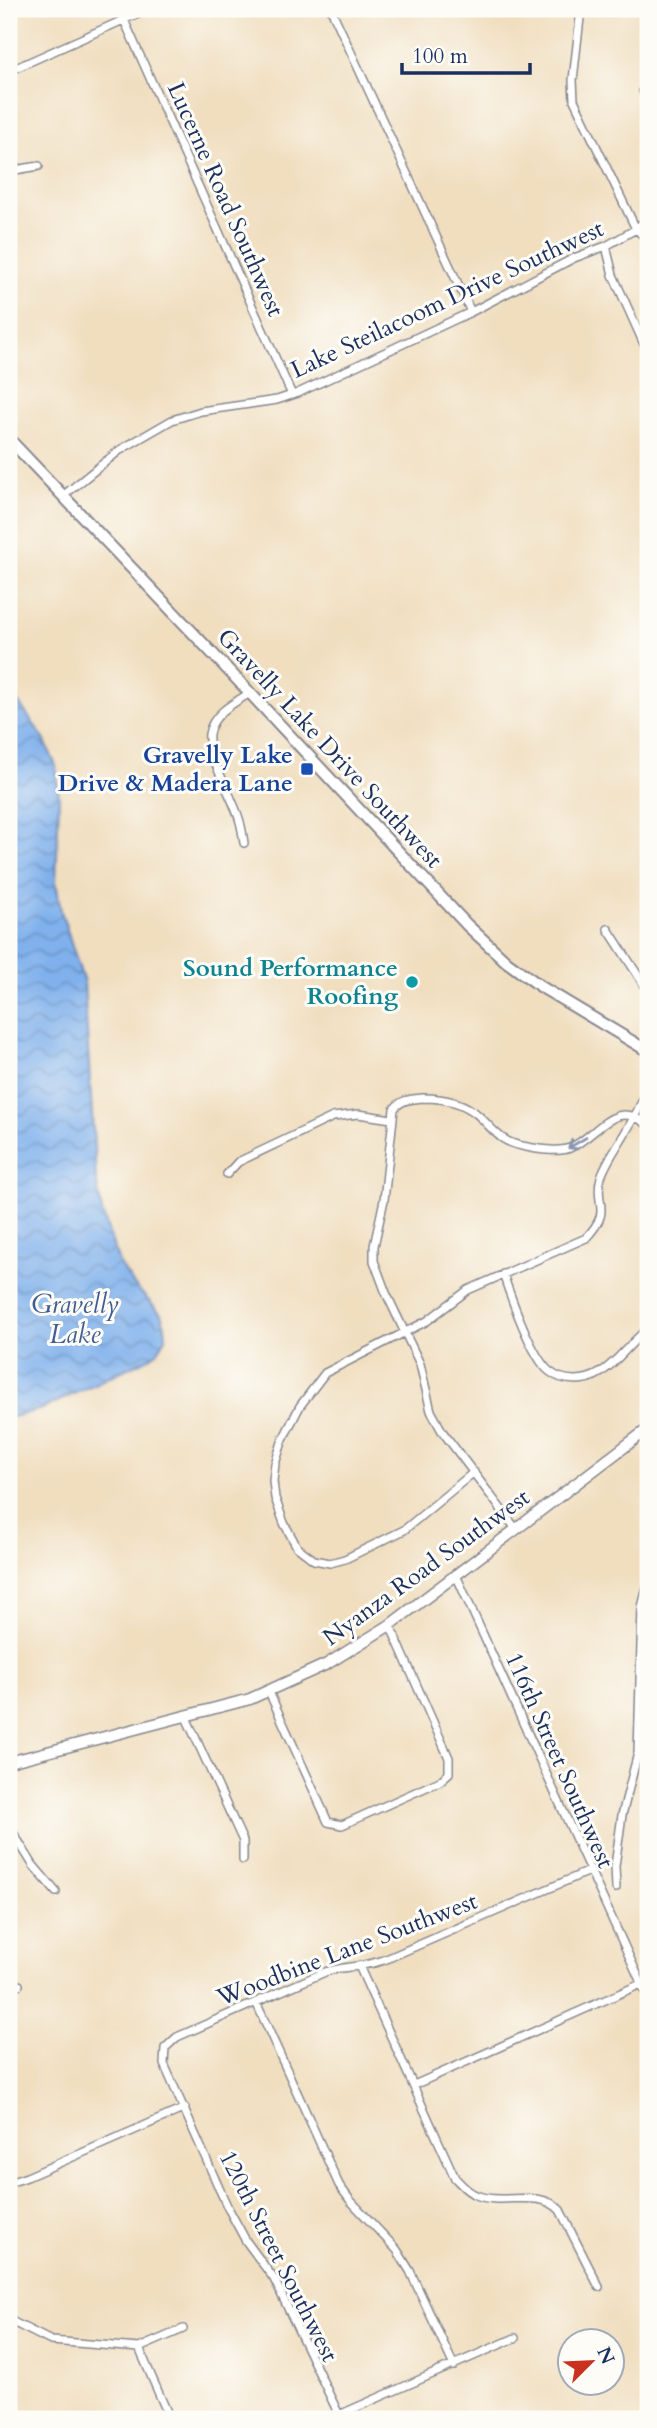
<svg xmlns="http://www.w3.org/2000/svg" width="657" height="2428" viewBox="0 0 657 2428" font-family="Cardo,serif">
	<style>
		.water { fill: url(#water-waves); stroke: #4e70a5; stroke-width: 2 }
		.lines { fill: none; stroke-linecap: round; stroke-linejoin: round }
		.minor-casing { stroke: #86868e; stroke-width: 10 }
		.tertiary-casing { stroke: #86868e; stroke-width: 13 }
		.secondary-casing { stroke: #86868e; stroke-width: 14 }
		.minor { stroke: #fff; stroke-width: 7 }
		.tertiary { stroke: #fff; stroke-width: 10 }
		.secondary { stroke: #fff; stroke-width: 10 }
		.oneway { stroke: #8d97ae }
		.transit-dot { fill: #1a4fb4; stroke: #fdfcf7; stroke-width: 2.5 }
		.culture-dot { fill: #0f9aa8; stroke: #fdfcf7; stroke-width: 2.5 }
		.labels { text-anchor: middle; stroke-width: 6; stroke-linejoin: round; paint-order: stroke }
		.street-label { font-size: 24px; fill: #1b2f5e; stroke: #fdfcf7 }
		.transit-label { font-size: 24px; font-weight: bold; fill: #164399; stroke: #fdfcf7; text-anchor: end }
		.culture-label { font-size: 24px; font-weight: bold; fill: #0d838f; stroke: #fdfcf7; text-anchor: end }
		.water-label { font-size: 26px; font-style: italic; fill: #3e5c90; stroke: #fdfcf7 }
	</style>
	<defs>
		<pattern id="water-waves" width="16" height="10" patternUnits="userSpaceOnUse" patternTransform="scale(1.75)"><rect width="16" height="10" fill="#80b1ec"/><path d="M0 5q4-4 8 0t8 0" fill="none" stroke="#6890c2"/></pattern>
	</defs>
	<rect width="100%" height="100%" fill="#fdfcf7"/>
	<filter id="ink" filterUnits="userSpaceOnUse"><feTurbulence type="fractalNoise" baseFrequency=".0143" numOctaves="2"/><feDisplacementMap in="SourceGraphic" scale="14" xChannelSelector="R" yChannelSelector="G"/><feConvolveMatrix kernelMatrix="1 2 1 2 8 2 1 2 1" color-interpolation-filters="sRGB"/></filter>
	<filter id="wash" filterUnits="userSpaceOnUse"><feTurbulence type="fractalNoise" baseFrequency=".00686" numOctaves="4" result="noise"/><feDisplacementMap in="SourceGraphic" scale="28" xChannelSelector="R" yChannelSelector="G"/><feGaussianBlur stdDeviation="1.57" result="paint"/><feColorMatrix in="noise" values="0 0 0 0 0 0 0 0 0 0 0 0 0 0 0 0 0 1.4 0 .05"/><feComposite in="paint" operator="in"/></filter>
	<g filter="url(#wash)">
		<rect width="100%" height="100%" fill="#f0debf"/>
		<path class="water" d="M9 689 44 739 56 766 59 798 56 882 61 911 84 983 96 1179 102 1212 119 1263 134 1285 161 1314 165 1326 166 1338 157 1352 147 1359 42 1409 9 1418Z"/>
	</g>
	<g filter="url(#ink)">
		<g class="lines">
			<g class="minor-casing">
				<path id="minor" d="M331 9 471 312
					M581 9 573 80 574 100 636 229 648 240
					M124 20 292 395
					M648 59 643 91 648 104
					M9 71 148 9
					M9 171 39 166
					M606 246 613 275 648 353
					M64 495 120 450 172 420 201 411 277 400 298 393 471 312 574 258 606 246 636 229 648 218
					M244 843C243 836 242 829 240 822 235 800 206 755 209 734 212 714 235 702 250 693
					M608 929 648 991
					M227 1174 238 1162 333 1117 358 1114 392 1119
					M503 1274C511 1298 532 1357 549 1371 563 1383 586 1382 600 1373 619 1361 630 1342 648 1329
					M474 1472 404 1530 345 1559 330 1563 314 1560 297 1547 284 1523 275 1498 273 1481 275 1464 283 1439 300 1406 325 1373 427 1321 468 1290 586 1238C614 1208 593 1205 601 1177 606 1162 617 1147 625 1133 634 1119 641 1104 648 1089
					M516 1529 442 1431 431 1411 420 1364 386 1293 374 1261V1246L384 1200 394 1109C402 1099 411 1099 423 1098 442 1098 464 1102 479 1116 495 1131 499 1141 522 1146 536 1149 556 1153 570 1148 599 1135 614 1097 648 1125
					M456 1575 648 1998
					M269 1692 328 1822 342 1825 440 1781 449 1773V1758L390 1625
					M185 1715 243 1841V1860
					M9 1826 33 1865 56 1892
					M616 1888 615 1866 622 1815 638 1753 642 1607 648 1584
					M359 1966 455 2178C461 2184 467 2192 476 2195 502 2206 539 2188 560 2210L599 2287
					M9 1987 19 1985
					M256 2002 339 2185 350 2200 397 2250 410 2271 454 2366
					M414 2085 641 1984
					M9 2183 27 2177 185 2108
					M9 2320 51 2341 139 2348 183 2329
					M139 2348 170 2419
					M339 2415 515 2338
					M341 2419 274 2279 246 2241 227 2206 164 2064 165 2048 177 2037 325 1972C344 1966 364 1967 384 1960L589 1871"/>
			</g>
			<g class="tertiary-casing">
				<path id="tertiary" d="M9 1762 250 1699 327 1664 390 1625 648 1429"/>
			</g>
			<g class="secondary-casing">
				<path id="secondary" d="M9 439 250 693 467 925 507 962 543 988 648 1051"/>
			</g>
			<use href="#minor" class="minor"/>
			<use href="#tertiary" class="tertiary"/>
			<use href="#secondary" class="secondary"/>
		</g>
		<defs><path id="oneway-shaft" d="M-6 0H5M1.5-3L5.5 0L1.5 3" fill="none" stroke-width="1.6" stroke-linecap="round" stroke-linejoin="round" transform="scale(1.75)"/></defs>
		<use class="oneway" href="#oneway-shaft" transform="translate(577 1143) rotate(149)"/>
	</g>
	<rect class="transit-dot" x="300" y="762" width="14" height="14" rx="3.5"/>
	<circle class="culture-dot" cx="412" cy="982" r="7"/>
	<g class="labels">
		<g class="street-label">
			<text transform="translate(226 199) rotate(66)" y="8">Lucerne Road Southwest</text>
			<text transform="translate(447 299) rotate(-25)" y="8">Lake Steilacoom Drive Southwest</text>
			<text transform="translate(330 748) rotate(47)" y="8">Gravelly Lake Drive Southwest</text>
			<text transform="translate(426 1567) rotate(-36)" y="8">Nyanza Road Southwest</text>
			<text transform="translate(560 1760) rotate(66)" y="8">116th Street Southwest</text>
			<text transform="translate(347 1949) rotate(-21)" y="8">Woodbine Lane Southwest</text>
			<text transform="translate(279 2256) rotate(63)" y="8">120th Street Southwest</text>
		</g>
		<g class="transit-label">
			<text x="293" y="763">Gravelly Lake<tspan x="293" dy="28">Drive &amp; Madera Lane</tspan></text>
		</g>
		<g class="culture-label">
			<text x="398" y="976">Sound Performance<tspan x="398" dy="28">Roofing</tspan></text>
		</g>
		<g class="water-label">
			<text x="75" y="1313">Gravelly<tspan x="75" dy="30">Lake</tspan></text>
		</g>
	</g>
	<rect width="657" height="2428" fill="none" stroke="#fdfcf7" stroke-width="35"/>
	<g transform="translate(591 2362) rotate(66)"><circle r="33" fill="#fdfcf7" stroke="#a3aaba" stroke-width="2"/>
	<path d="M0-5L12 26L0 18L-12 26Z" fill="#c8321e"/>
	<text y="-10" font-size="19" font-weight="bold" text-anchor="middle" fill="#1b2f5e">N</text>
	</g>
	<path d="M402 63v10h128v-10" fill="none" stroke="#1b2f5e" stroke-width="3.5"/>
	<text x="412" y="63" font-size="21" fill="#1b2f5e" stroke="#fdfcf7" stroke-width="5" paint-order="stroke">100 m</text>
</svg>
